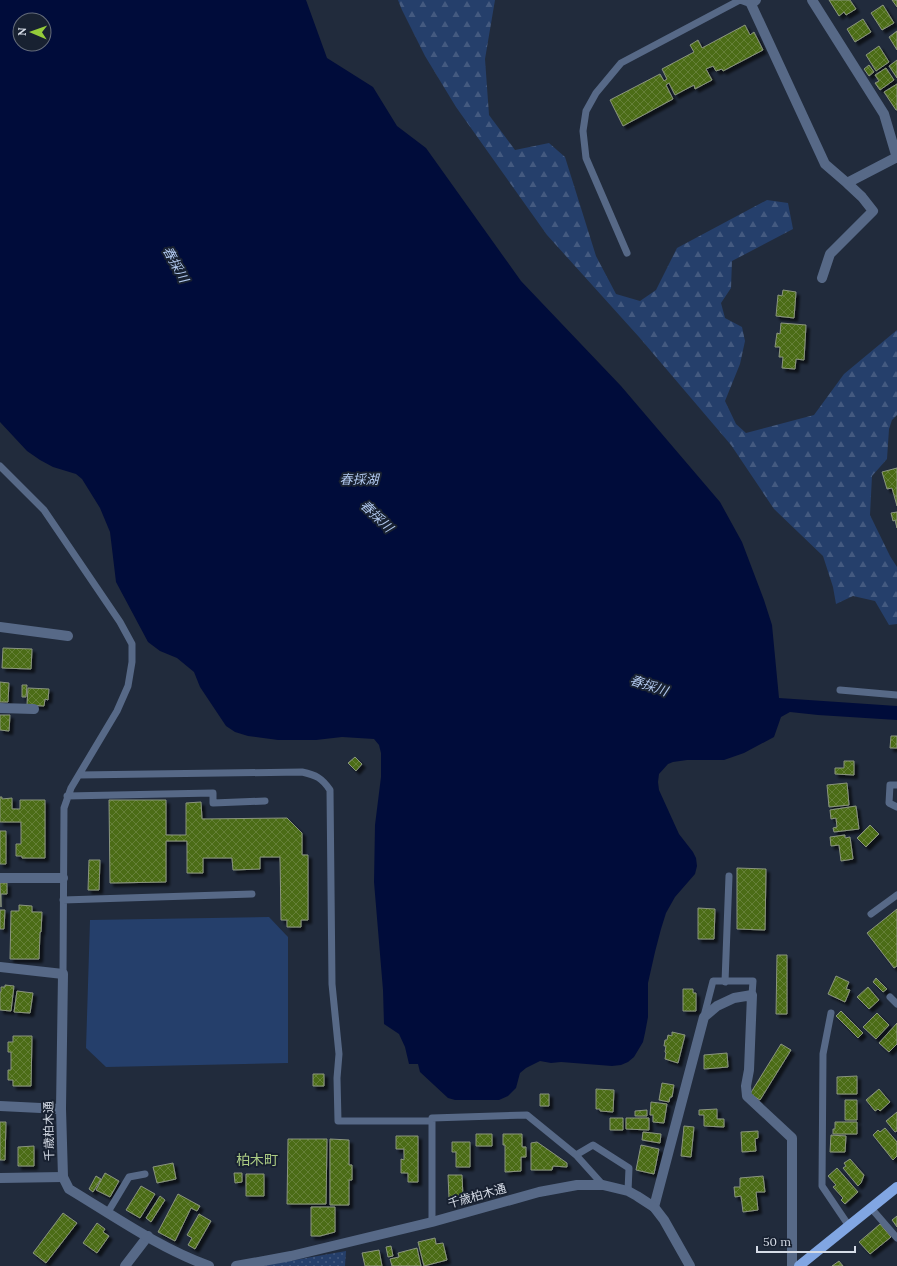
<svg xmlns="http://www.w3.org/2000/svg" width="897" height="1266" viewBox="0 0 897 1266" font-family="Lora,'Noto Sans JP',serif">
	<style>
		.forest { fill: url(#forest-firs) }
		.park { fill: url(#park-dots) }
		.garden { fill: #253f6b }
		.water { fill: #000c3a; fill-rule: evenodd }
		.building { fill: url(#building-cross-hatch); stroke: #8a957f; filter: url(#shadow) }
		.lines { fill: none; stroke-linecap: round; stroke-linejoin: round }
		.service { stroke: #576987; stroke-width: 7 }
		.minor { stroke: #576987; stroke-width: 10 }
		.tertiary { stroke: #576987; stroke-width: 10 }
		.primary { stroke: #81a6e3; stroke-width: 10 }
		.labels { text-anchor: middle; stroke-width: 4; stroke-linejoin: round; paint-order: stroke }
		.street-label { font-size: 12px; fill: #d6dce7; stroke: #182131 }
		.water-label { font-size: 13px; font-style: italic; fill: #b1c8ee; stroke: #182131 }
		.quarter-label { font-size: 14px; fill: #abcb84; stroke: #182131 }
	</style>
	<defs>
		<pattern id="forest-firs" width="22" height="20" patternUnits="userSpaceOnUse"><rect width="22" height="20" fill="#253f6b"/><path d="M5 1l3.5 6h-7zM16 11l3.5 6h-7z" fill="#445a80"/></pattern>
		<pattern id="park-dots" width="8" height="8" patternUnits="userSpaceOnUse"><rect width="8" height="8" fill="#253f6b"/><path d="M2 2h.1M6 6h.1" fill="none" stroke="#445a80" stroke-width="1.8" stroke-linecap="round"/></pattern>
		<pattern id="building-cross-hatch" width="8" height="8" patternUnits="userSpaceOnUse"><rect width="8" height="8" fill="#4c6c15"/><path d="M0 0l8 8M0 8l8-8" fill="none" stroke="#658037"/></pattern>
		<filter id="shadow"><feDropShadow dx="3.5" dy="3.5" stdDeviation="1" flood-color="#0009"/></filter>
	</defs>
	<rect width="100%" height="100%" fill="#212b3c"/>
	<path class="forest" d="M398 0H495L485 59 489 115 515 150 549 143 565 157 596 256 616 294 640 301 656 290 677 248 767 200 788 203 793 229 732 261 731 288 721 303 725 318 742 327 745 341 740 364 725 401 736 424 746 433 814 415 844 374 897 330V415L892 420 889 429 887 459 872 476 870 515 890 556 897 567V624L889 625 875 601 853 596 836 604 833 587 823 556 774 509 731 445 639 337 547 235 456 107 425 56 402 10Z"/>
	<path class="park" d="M346 1251 345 1266H261Z"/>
	<path class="garden" d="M269 917 288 937V1063L106 1067 86 1048 90 920Z"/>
	<path class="water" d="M0 0H306L327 58 373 87 397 126 426 148 521 281 621 386 720 502 742 542 764 600 772 625 779 698 897 706V720L818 715 790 712 781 717 774 737 744 753 724 760H687L673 762 668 764 659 774 658 782 659 790 679 834 693 852 696 858 697 866 695 874 675 897 666 913 661 929 655 952 648 983V1017L645 1033 643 1042 634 1057 628 1062 621 1065 612 1066 561 1062 551 1063 540 1061 526 1068 520 1073 516 1088 508 1096 499 1100H455L448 1098 420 1072 418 1064H409L405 1047 399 1034 384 1024 383 990 374 882 375 825 381 777V753L379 745 374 739 342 737 316 740H278L248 736 235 732 226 726 200 687 194 672 177 658 160 651 148 642 116 582 110 532 100 508 82 479 76 474 53 467 40 460 27 451 0 422ZM20 20H44V44H20Z"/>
	<path class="building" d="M829 0H850L856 9 846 15 844 12 839 16Z
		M892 0H897V7Z
		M883 5 894 23 882 30 871 13Z
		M863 19 871 32 855 42 847 29Z
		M745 25 750 35 754 32 763 50 723 71 722 69 716 71 713 66 706 69 712 80 695 89 694 85 675 95 669 83 666 85 673 99 623 126 610 100 660 74 664 81 667 79 662 69 694 52 690 45 698 40 702 48Z
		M897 31V50L889 37Z
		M879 46 889 62 876 71 866 55Z
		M897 60V78L889 66Z
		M869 65 874 72 869 76 864 69Z
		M886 68 894 80 880 90 875 83 879 81 875 75Z
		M897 84V110H896L884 92Z
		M783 290 796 292 794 318 776 316 778 295 782 296Z
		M781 323 806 325 804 360 796 359 795 369 782 368 783 357H779L780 347H775L777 333 780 334Z
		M897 468V506L892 488 887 489 882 472Z
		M897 512V528L895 520 893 521 891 513Z
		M3 648 32 649 31 669 2 668Z
		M0 682 9 683 8 702H0Z
		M22 685H27L26 697H22Z
		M28 688 49 689 48 700 45 699 44 706 27 705Z
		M0 715H10L9 731 0 730Z
		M891 736H897V748H890Z
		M355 757 362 764 356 771 348 763Z
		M844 761H854V775L835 774V768H844Z
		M847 783 849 805 829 807 827 785Z
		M0 797H2V799L12 798V809H20V800H45V858H22V856H16V844H21V822H0Z
		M109 800H166V835H186V803L201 802 202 819 287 818 302 833V855H308V920H301V927H287V920H281L280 857H260V869L233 870 232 858H203V873H187V841H166V882L110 883Z
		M856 806 859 829 834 832 833 828 837 827 836 818 831 819 830 810Z
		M870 825 879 834 866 847 857 838Z
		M0 831H6V864H0Z
		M845 835V838L850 837 853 859 841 861 839 845 831 846 830 837Z
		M89 860H100L99 890H88Z
		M737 868 766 869 765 930 737 929Z
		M0 883H7V894H1V907Z
		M19 905 32 906V912H42L41 932H40L39 959H10L11 911H19Z
		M698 908 715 909 714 939H698Z
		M897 909V966L894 968 867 933Z
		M0 910H5L4 929H0Z
		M777 955H787V1014H776Z
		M836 976 849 982 846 989 850 990 845 1002 828 994Z
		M876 978 887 989 883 992 873 982Z
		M5 985 14 986 11 1011 0 1010V992H1V987H5Z
		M868 987 879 1000 869 1009 857 997Z
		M683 989H693V993H696V1011H683Z
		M17 991 33 993 30 1013 14 1012Z
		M841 1011 863 1033 858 1038 836 1016Z
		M877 1013 889 1025 876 1039 863 1027Z
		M897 1023V1044L889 1052 879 1043Z
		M672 1032 685 1035 678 1063 665 1059 666 1053 665 1052 666 1046H664L665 1040H667L668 1035 672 1036Z
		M13 1036H32L31 1086H13V1080H8V1070H11V1052H8V1042H13Z
		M781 1044 791 1050 760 1100 750 1094Z
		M727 1053 728 1067 704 1069V1055Z
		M313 1074H324V1086H313Z
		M857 1076V1094H837V1077Z
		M662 1083 674 1085 672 1097H670L669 1102 659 1100Z
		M596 1089 614 1090 613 1112 600 1111V1109H596Z
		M879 1089 890 1102 880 1111 878 1109 875 1111 866 1100Z
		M540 1094H549V1106H540Z
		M845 1100H857V1120H845Z
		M651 1102 667 1104 664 1123 653 1122V1115H650Z
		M717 1109V1119H724V1127L704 1126V1115H699V1110Z
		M647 1110V1116H635V1111Z
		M897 1112V1131L895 1132 886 1121Z
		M610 1118H623V1130H610Z
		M626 1118H649V1130L626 1129Z
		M0 1122H6L5 1160H0Z
		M835 1122H857V1134H833V1129H835Z
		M684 1126 694 1127 691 1157 681 1156Z
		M885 1128 897 1142V1156L893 1160 873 1135 878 1130 880 1132Z
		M758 1131V1138L755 1139 756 1151 742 1152 741 1132Z
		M643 1132 661 1134 660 1143 642 1140Z
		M476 1134H492V1146H476Z
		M503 1134H522V1147H526V1157H521V1171L505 1172V1145H503Z
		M831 1135 846 1136 845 1152H830Z
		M396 1136H418V1182H408V1173H401V1159L404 1160V1149H396Z
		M288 1139H327L326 1204H287Z
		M330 1139 349 1140V1165H352V1180H349V1205H330Z
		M452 1142H470V1167H456V1152H452Z
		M537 1142 567 1163V1167L553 1166 552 1170H531V1143Z
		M641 1145 659 1149 654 1174 636 1170Z
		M34 1146V1166H18V1147Z
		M850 1159 864 1175 861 1183 858 1186 843 1168 846 1166 844 1163Z
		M173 1163 176 1179 157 1183 153 1167Z
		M837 1168 858 1192 845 1204 841 1200 843 1198 833 1187 836 1185 828 1176Z
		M105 1173 119 1181 110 1197 96 1190Z
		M234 1173H242V1182L235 1183Z
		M246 1174H264V1196H246Z
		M448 1175H462L463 1198H449Z
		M96 1176 101 1179 93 1192 89 1189Z
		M763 1176 765 1192H756L758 1210 743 1212 741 1196 735 1197 734 1187H740V1178Z
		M141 1186 155 1194 140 1218 126 1210Z
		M178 1194 200 1206 197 1211 191 1208 175 1241 158 1232Z
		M160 1196 165 1200 151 1222 146 1218Z
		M311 1207H335V1232L320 1236H311Z
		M63 1213 77 1223 46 1263 33 1253Z
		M199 1214 211 1221 195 1249 188 1245 192 1238 187 1235Z
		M897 1216V1227L892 1220Z
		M97 1223 105 1229 103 1232 109 1236 97 1253 83 1243Z
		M880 1224 891 1237 870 1254 859 1242Z
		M435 1238 436 1244 443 1243 447 1260 424 1266 418 1242Z
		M391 1246 393 1256 388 1257 386 1247Z
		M417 1248 421 1266H392L390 1259 399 1257 398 1253Z
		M379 1250 382 1266H365L362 1253Z
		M839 1261 843 1266H832Z"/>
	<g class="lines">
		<path class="service" d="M627 253 586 158 583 131 586 111 596 93 621 63 740 0 751 4
			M0 466 44 510 120 622 132 644V662L128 686 117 711 71 788 64 808 63 974
			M840 690 897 695
			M79 775 302 772C316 775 322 778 330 790L332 984 339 1054 337 1078 338 1121H432
			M897 785H890L889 803 897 807
			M67 796 213 793V803L265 801
			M63 900 252 894
			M871 914 897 895
			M725 982 729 876
			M890 997 897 1004
			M831 1013 823 1054 822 1186 849 1226
			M704 1016 713 981H753L752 995
			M576 1155 593 1145 629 1168 628 1191
			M871 1208 897 1238
			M108 1212 129 1177 145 1174
			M432 1222V1118L527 1115 576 1155 603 1185"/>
		<path class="minor" d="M756 0 751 4 825 164 847 183 897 157
			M812 0 884 114 897 158
			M822 278 830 254 873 211 862 197 847 183
			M0 627 68 636
			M0 708 34 709
			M0 878H63
			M0 1106 61 1109
			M0 1178 63 1177
			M654 1207 704 1017 717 1006 734 998 752 995 749 1070 746 1086 747 1096 792 1138V1266
			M125 1266 148 1236"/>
		<path class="tertiary" d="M0 967 63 974 61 1109 63 1177 69 1189C114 1216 159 1248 209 1266
			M236 1266 291 1256 432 1222 539 1192 577 1185H603L628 1191 637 1196 654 1207 664 1220 690 1266"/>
		<path class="primary" d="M799 1266 897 1187"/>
	</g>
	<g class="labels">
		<g class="street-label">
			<text transform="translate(49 1131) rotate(-91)" y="4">千歳柏木通</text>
			<text transform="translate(477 1196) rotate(-16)" y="4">千歳柏木通</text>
		</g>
		<g class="water-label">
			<text transform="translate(176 264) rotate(62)" y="5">春採川</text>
			<text x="359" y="484">春採湖</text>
			<text transform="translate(377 516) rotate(44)" y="5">春採川</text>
			<text transform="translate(649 685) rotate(19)" y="5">春採川</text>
		</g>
		<g class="quarter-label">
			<text x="257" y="1165">柏木町</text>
		</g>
	</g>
	<g transform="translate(32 32) rotate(272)"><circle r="19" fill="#182131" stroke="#646c7a"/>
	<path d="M0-3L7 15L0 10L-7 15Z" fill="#95cc3a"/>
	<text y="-6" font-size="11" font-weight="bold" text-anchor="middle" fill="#d6dce7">N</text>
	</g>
	<path d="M757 1246v6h98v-6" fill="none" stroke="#d6dce7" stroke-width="2"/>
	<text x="763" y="1246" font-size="12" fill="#d6dce7" stroke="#182131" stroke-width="3" paint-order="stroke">50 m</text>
</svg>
